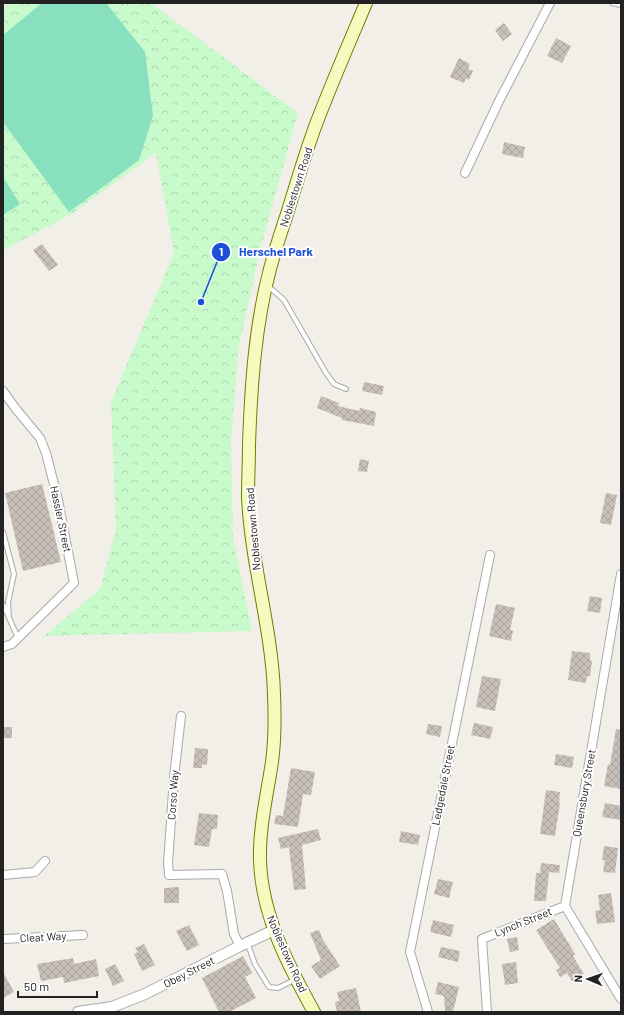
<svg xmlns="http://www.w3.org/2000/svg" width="624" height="1015" viewBox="0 0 624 1015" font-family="Barlow,sans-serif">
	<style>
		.park { fill: url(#park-crowns) }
		.pitch { fill: #88e0be }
		.building { fill: url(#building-cross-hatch) }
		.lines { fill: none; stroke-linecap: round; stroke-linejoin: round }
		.service-casing { stroke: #a9a9a9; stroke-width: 6 }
		.minor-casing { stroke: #a9a9a9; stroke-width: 10 }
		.tertiary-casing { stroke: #a9a9a9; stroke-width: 12 }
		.secondary-casing { stroke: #707d05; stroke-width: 14 }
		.service { stroke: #fff; stroke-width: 4 }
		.minor { stroke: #fff; stroke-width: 8 }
		.tertiary { stroke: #fff; stroke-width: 10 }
		.secondary { stroke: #f7fabf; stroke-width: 12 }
		.labels { text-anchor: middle; stroke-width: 4; stroke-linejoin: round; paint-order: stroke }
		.street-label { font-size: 11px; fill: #222; stroke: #fff }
		.leader { fill: none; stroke: #1d4ed8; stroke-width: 1.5 }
		.callout-dot { fill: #1d4ed8; stroke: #fff; stroke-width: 1.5 }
		.mark-label { font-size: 12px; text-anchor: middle; font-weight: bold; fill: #fff }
		.callout-label { font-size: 12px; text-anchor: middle; font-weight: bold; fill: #1d4ed8; stroke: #fff; stroke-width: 4; stroke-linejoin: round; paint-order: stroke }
	</style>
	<defs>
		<pattern id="park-crowns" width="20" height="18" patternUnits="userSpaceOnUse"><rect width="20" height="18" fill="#c8facc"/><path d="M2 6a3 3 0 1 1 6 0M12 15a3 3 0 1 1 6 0" fill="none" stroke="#acd6af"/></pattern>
		<pattern id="building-cross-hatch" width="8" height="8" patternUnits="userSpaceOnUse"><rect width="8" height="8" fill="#c7bfb8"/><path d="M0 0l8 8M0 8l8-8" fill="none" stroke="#aba49e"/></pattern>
	</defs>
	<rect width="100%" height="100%" fill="#f2efe9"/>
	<path class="park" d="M10 3H151L298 113 261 246 238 351 231 443 233 537 252 631 44 636 100 589 116 530 111 402 174 253 156 153 70 215 3 250V8Z"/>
	<path class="pitch" d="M42 3H106L145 52 153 116 139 160 69 212 3 122V35Z
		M3 177 20 204 3 215Z"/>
	<path class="building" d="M504 23 512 34 503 41 495 30Z
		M556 38 571 46 562 63 547 56Z
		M459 58 470 64 468 69 473 71 469 80 466 78 464 83 450 77Z
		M504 142 525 147 523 158 502 154Z
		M42 244 58 265 49 271 33 250Z
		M364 382 384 386 382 395 362 391Z
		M321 396 339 403 338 406 359 411 360 408 376 412 374 426 342 420V418L317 408Z
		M360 459 369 461 367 472 358 471Z
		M42 484 61 562 23 571 5 493Z
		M606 493 617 495 611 525 600 523Z
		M590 596 602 598 600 613 587 611Z
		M496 604 515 608 510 630 513 631 511 641 489 636Z
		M572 651 590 653V660L592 661 590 676H587L586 683 568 680Z
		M482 676 501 679 495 711 476 707Z
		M474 723 493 727 490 739 471 735Z
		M428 724 442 726 440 737 426 734Z
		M3 727H12V738H3Z
		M616 729 621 730V789L604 786 608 764 610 765Z
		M195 748 208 749 207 765 202 764V768H193Z
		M556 754 574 757 572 768 554 765Z
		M291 768 315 772 311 795 303 794 298 827 274 824 276 815 283 816Z
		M546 790 560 792 559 802 560 803 555 836 540 834Z
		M605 803 621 806V820L602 817Z
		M199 813 218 815 217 829H212L209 847 194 845Z
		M318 829 321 840 302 845 306 889 294 890 289 847 281 849 278 838Z
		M401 831 420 835 418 845 399 842Z
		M604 846 618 848 615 873 603 872 605 860H602Z
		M541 863 560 865 559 873 549 872 546 901H534L536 873H540Z
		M438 879 453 882 449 898 434 894Z
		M179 887V903H164V888Z
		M611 893 615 922 597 924 595 911 600 910 598 895Z
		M554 919 575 954 573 956 584 974 572 981 567 973 560 977 556 970 560 968 536 930Z
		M433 920 454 925 451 937 430 932Z
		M189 925 199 945 187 951 176 931Z
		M319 930 323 940 340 966 320 979 311 966 321 960 310 933Z
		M517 937 519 950 510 952 507 939Z
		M144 944 155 965 142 971 134 954 138 952 135 948Z
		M441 947 460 951 458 962 438 957Z
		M243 956 252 973 245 977 256 998 229 1012H219L202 978Z
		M73 958 74 964 96 959 99 976 64 983 63 977 41 981 37 964Z
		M516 962 518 983 505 985 502 964Z
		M115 964 124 981 113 986 105 969Z
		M3 972 14 992 3 998Z
		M438 982 459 987 453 1012H445L444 996 435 994Z
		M356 988 361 1012H337L335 1002 339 1001 337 992Z"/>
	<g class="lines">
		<g class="service-casing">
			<path id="service" d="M612 3 621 5
				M268 286 284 300 326 373 334 384 346 389
				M3 532 14 574 8 602 9 618
				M3 604 18 638
				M247 942 255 964 269 987 278 988 296 979"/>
		</g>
		<g class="minor-casing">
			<path id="minor" d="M465 173 499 101 550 3
				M3 391 16 409 40 438 46 453 58 500 74 583 12 644 3 647
				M621 574 565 906 621 999
				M181 716 174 777 168 863 169 875 222 874 227 891 234 934 240 946
				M3 875 35 872 45 861
				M3 939 83 935
				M428 1012 410 952 490 555
				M487 1012 482 939 565 906"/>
		</g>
		<g class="tertiary-casing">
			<path id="tertiary" d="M78 1012 112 1007 145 994 240 946 274 930"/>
		</g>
		<g class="secondary-casing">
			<path id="secondary" d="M314 1012C288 965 262 916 260 861 259 828 267 795 272 762 275 740 275 717 274 694 272 628 251 564 248 497 248 480 249 462 249 445 251 386 255 326 270 269 275 250 281 232 287 214 297 182 306 150 318 119 333 80 350 41 366 3"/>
		</g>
		<use href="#service" class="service"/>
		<use href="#minor" class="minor"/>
		<use href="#tertiary" class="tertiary"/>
		<use href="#secondary" class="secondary"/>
	</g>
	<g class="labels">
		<g class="street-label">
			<text transform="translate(296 187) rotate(-72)" y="4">Noblestown Road</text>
			<text transform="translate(61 519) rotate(78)" y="4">Hassler Street</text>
			<text transform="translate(253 529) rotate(-95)" y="4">Noblestown Road</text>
			<text transform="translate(443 785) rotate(-79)" y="4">Ledgedale Street</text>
			<text transform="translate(584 793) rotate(-80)" y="4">Queensbury Street</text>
			<text transform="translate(173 795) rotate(-86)" y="4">Corso Way</text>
			<text transform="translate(523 922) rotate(-22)" y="4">Lynch Street</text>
			<text transform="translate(43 937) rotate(-3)" y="4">Cleat Way</text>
			<text transform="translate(287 954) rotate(66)" y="4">Noblestown Road</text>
			<text transform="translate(189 972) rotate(-27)" y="4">Obey Street</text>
		</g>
	</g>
	<path class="leader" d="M201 302L221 252"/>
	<g class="callout-dot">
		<circle cx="201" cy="302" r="4"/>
		<circle cx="221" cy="252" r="10"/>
	</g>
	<g class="mark-label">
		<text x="221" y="256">1</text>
	</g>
	<g class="callout-label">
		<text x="276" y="256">Herschel Park</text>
	</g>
	<rect width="624" height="1015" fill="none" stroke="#222222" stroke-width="8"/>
	<g transform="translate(588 979) rotate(272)" stroke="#ffffff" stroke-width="3" paint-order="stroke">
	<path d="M0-3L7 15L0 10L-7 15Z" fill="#222222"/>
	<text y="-6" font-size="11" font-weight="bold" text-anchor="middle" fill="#222222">N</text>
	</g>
	<path d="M18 991v6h79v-6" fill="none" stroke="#222222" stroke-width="2"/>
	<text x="24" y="991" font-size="12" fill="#222222" stroke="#ffffff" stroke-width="3" paint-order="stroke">50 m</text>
</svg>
